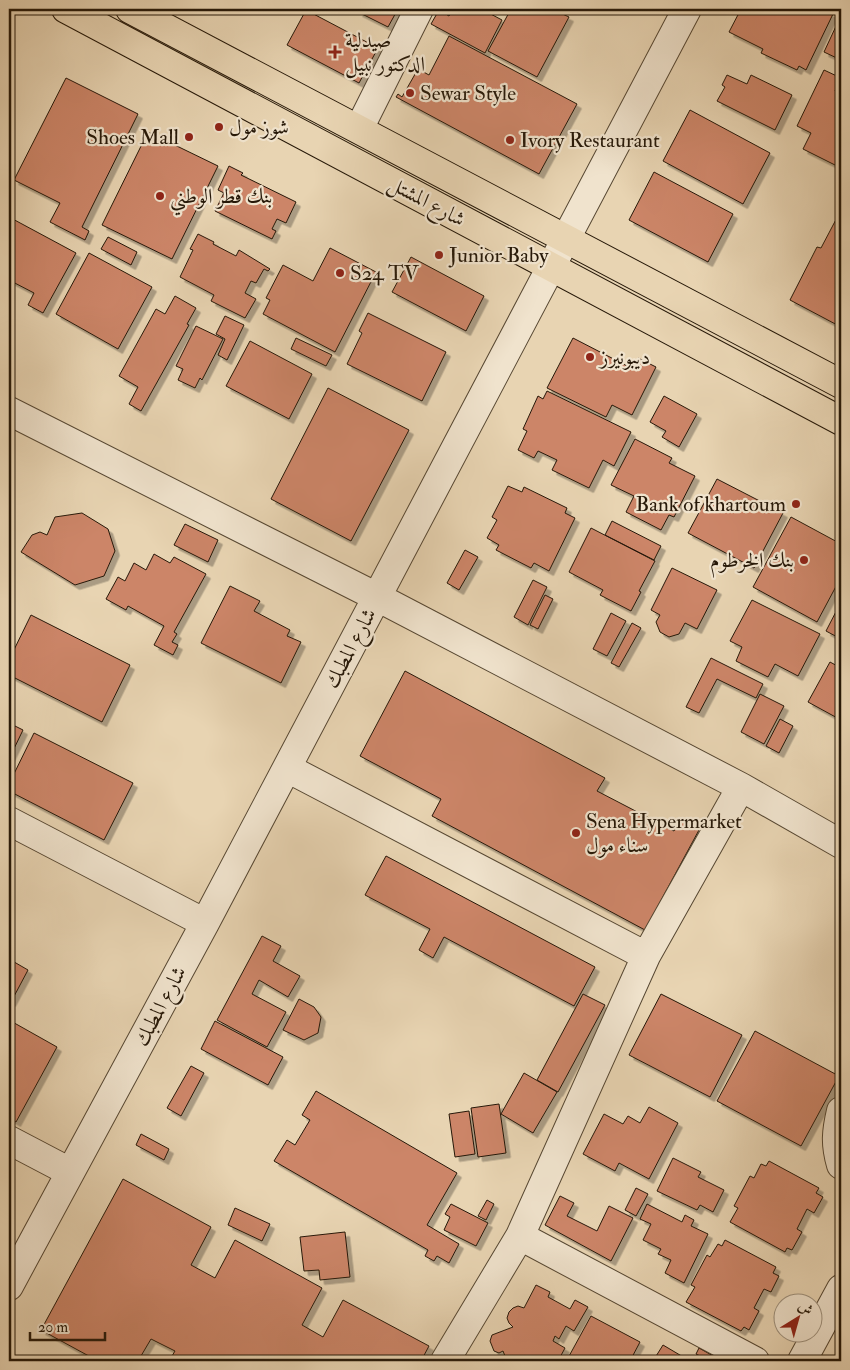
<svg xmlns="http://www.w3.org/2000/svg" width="850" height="1370" viewBox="0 0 850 1370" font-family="'IM FELL Double Pica',Amiri,serif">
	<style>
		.building { fill: #cc8568; stroke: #261808; filter: url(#shadow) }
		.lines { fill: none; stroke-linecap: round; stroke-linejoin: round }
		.minor-casing { stroke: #564732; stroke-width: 30 }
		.major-casing { stroke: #261808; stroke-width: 30 }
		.minor { stroke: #f0e3cd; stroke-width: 28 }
		.major { stroke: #e8d4b2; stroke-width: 28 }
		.poi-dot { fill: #8f2418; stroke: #f0e3cd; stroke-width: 2 }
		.labels { text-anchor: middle; stroke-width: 4.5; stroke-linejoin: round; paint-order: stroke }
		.poi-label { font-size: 21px; fill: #261808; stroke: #f0e3cd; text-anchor: start }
		.street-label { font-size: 21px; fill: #261808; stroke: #f0e3cd }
	</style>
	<defs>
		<filter id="shadow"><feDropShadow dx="4.5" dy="4.5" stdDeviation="0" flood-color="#0004"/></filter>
	</defs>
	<rect width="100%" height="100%" fill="#e8d4b2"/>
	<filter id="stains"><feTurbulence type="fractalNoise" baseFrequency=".004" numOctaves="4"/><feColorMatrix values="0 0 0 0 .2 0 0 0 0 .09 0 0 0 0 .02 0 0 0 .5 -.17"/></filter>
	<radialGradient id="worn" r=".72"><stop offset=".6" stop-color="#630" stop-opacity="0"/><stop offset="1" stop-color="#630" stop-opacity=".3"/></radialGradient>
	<path class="building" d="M360 9H398L388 27 358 12Z
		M453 9H486L485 11 502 20 485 53 431 24 439 10 449 16Z
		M511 9H552L569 17 537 77 488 51Z
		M741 9H827L826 11 833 14 806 70 799 66 797 70 761 53 763 49 729 32Z
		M306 10 378 48 359 83 287 45Z
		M837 24 841 26V60L824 52Z
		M449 36 577 104 539 174 396 97 398 94 402 97 418 69 429 75Z
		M824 70 841 78 835 91 841 94V168L803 149 811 133 797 126Z
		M727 75 747 84 751 75 792 95 775 130 717 101 725 87 722 85Z
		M66 78 138 114 82 227 89 231 85 240 50 222 60 203 14 180Z
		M690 110 770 153 743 204 663 161Z
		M148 132 218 166 172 259 102 225Z
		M229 166 243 173 241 175 296 202 286 223 277 219 272 229 276 231 272 239 215 211 224 193 218 190Z
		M654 172 733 214 708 262 629 220Z
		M841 210V327L790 300 817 247 821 248Z
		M9 217 76 253 43 313 28 305 34 293 9 280Z
		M198 234 214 242 213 244 236 256 239 250 270 269 268 271 264 269 256 283 251 281 245 293 256 299 245 318 211 301 214 295 180 277 193 250 190 249Z
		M108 237 137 252 131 265 101 249Z
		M330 248 376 272 335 352 263 314 270 300 266 298 283 265 313 281Z
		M89 253 152 287 118 349 56 314Z
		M411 257 484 296 466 331 392 292Z
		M175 296 196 308 187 324 189 325 141 411 129 404 138 387 119 376 156 309 165 314Z
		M368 313 446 352 422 401 347 364 362 333 359 331Z
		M225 316 244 325 227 360 218 355 225 339 216 334Z
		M196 326 223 339 202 380 200 378 195 388 178 380 183 369 176 366Z
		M296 338 332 355 326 366 291 349Z
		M573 338 633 369 638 358 656 367 632 415 612 405 606 417 547 388Z
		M250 341 312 374 289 419 226 386Z
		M328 388 409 430 351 541 271 499Z
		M547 391 631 432 614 466 603 460 589 488 552 470 557 460 538 451 534 458 518 450 527 431 523 429 538 396 543 399Z
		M664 396 697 414 679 447 662 437 666 431 650 422Z
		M635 439 672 458 669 463 695 476 674 517 669 515 661 530 626 512 634 496 611 485Z
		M717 479 783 513 754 568 688 533Z
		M508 486 522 492 524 487 567 508 565 513 575 518 549 571 534 563 531 568 496 550 499 545 487 538 497 520 492 517Z
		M82 513 108 529 115 551 104 576 75 585 21 552 32 535 40 532 47 535 55 517Z
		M791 517 841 544V577L817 622 753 587Z
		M612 521 661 546 654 560 605 535Z
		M185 524 218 540 208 562 174 545Z
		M591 528 655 561 639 591 641 592 631 611 600 595 603 590 569 572Z
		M465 550 478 557 459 590 447 583Z
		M154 554 170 563 174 557 206 574 174 632 177 634 172 642 178 645 173 655 154 645 164 626 128 606 126 610 106 599 118 577 125 581 134 563 146 570Z
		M672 568 717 590 697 629 685 623 679 634 669 637 660 632 656 622 660 615 651 610Z
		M533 580 547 587 528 625 514 617Z
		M230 586 260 601 254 611 290 630 287 636 301 642 281 683 201 643Z
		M545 595 553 599 538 629 530 625Z
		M752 600 820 634 798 676 775 664 768 677 736 661 742 647 730 641Z
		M841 602V639L826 631Z
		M611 613 626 621 607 656 593 649Z
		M31 615 130 665 102 722 9 675V660Z
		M632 623 641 628 619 667 611 663Z
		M711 658 763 684 756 698 717 679 699 713 686 707Z
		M830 662 841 668V720L808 702Z
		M405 671 605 778 597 791 674 831 680 820 699 830 645 930 432 816 441 799 360 756Z
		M760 694 784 706 764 744 741 732Z
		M780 719 793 726 779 753 766 746Z
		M9 723 23 730 9 759Z
		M34 733 133 783 104 840 9 791V784Z
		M386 856 595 967 574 1006 444 937 433 958 419 950 430 929 365 895Z
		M262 936 281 946 273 961 300 976 288 997 259 980 252 994 286 1012 267 1047 217 1020Z
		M9 959 28 970 11 1002 9 1001Z
		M583 994 605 1005 558 1092 537 1080Z
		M661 994 742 1035 710 1097 629 1055Z
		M299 999 314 1007 321 1017 318 1033 304 1040 283 1030Z
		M9 1020 57 1047 16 1122 9 1118Z
		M215 1021 283 1057 268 1085 201 1049Z
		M755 1031 839 1076 801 1146 717 1101Z
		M191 1066 204 1073 181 1116 167 1108Z
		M524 1073 557 1092 533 1133 501 1114Z
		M316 1091 457 1173 427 1225 459 1244 449 1263 437 1256 434 1261 425 1256 428 1250 274 1161 287 1140 295 1145 310 1120 302 1115Z
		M499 1104 506 1153 478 1157 471 1108Z
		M649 1107 678 1123 649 1179 619 1163 615 1171 583 1154 604 1114 623 1124 628 1116 640 1123Z
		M469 1111 475 1154 455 1157 449 1114Z
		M141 1134 169 1149 164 1160 136 1145Z
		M673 1158 701 1172 698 1177 724 1190 713 1212 700 1205 697 1210 657 1191Z
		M769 1161 819 1188 816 1193 823 1197 814 1213 807 1209 797 1229 802 1232 792 1250 787 1248 785 1252 730 1222 738 1208 734 1206 750 1176 754 1178 761 1164 766 1166Z
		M123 1179 211 1227 191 1265 215 1278 235 1240 322 1288 302 1325 323 1337 343 1300 429 1346 421 1361H169L175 1351 151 1339 138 1361H98L41 1330Z
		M636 1188 648 1194 636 1216 625 1210Z
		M560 1196 574 1203 567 1216 597 1231 609 1206 633 1218 611 1261 545 1225Z
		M487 1200 494 1204 486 1220 478 1216Z
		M451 1204 488 1223 476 1246 444 1230 450 1217 445 1214Z
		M647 1204 682 1222 685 1215 694 1220 691 1226 708 1234 684 1283 665 1273 671 1260 658 1254 661 1249 643 1240 651 1224 640 1219Z
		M235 1208 270 1224 262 1241 228 1225Z
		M345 1232 350 1277 320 1280 319 1270 304 1271 300 1237Z
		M725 1240 776 1267 773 1273 779 1276 771 1292 764 1289 754 1308 759 1311 749 1330 744 1327 741 1331 686 1302 695 1287 691 1285 707 1255 710 1257 718 1244 722 1246Z
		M536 1285 550 1292 548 1297 570 1309 575 1300 588 1307 574 1331 566 1326 559 1339 555 1336 553 1341 565 1348 558 1361H550L544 1358 542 1361H534L526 1357 514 1361H507L503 1351 499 1353 494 1351 490 1341 492 1335 513 1327 509 1323 507 1318 509 1312 513 1308 518 1306 524 1308Z
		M591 1316 640 1342 630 1361H574L568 1358Z
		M663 1345 690 1361H653Z
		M699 1348 722 1361H710L696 1354Z"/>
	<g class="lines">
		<g class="minor-casing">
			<path id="minor" d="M359 129 419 9
				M9 411 377 597 741 787 841 844
				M287 768 646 956
				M9 821 205 923
				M841 1111C836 1132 835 1144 841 1165
				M9 1140 70 1172
				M520 1236 755 1361
				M9 1286 205 923 687 9
				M445 1361 520 1236 646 956 741 787
				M802 1361 841 1289"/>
		</g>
		<g class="major-casing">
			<path id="major" d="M66 9 841 421
				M130 9 841 384"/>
		</g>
		<use href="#minor" class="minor"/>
		<use href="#major" class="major"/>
	</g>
	<g class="poi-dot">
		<path d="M332.5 44.5h5v5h5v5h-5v5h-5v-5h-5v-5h5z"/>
		<circle cx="410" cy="93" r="5"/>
		<circle cx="219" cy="127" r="5"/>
		<circle cx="189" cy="137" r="5"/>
		<circle cx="510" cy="140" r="5"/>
		<circle cx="160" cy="196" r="5"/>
		<circle cx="439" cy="255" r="5"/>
		<circle cx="340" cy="273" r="5"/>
		<circle cx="590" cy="357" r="5"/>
		<circle cx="796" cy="504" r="5"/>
		<circle cx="804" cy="560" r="5"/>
		<circle cx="576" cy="833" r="5"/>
	</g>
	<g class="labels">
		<g class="poi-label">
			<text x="345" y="47">صيدلية<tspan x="345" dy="24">الدكتور نبيل</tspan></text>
			<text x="420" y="100">Sewar Style</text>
			<text x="229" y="134">شوز مول</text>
			<text x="179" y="144" text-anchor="end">Shoes Mall</text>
			<text x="520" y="147">Ivory Restaurant</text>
			<text x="170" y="203">بنك قطر الوطني</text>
			<text x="449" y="262">Junior Baby</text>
			<text x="350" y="280">S24 TV</text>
			<text x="600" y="364">ديبونيرز</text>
			<text x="786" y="511" text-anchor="end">Bank of khartoum</text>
			<text x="794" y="567" text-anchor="end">بنك الخرطوم</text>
			<text x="586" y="828">Sena Hypermarket<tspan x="586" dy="24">سناء مول</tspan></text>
		</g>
		<g class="street-label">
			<text transform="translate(427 201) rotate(28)" y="7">شارع المشتل</text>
			<text transform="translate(350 648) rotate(-62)" y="7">شارع المطبك</text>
			<text transform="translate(160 1006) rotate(-62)" y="7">شارع المطبك</text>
		</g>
	</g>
	<rect width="850" height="1370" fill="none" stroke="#e8d4b2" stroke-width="30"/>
	<rect x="10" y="10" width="830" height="1350" fill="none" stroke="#261808" stroke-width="2.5"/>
	<rect x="15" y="15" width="820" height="1340" fill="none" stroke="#261808"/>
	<g transform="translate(798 1318) rotate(37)"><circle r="24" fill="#f0e3cd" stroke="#9f927e"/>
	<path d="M0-4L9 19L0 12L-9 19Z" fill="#8f2418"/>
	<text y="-8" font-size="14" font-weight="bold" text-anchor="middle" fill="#261808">ش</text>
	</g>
	<path d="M30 1332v8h75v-8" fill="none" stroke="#261808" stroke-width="2.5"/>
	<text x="38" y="1332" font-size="15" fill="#261808" stroke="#f0e3cd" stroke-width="4" paint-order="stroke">20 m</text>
	<rect width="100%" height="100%" filter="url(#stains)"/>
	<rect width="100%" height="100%" fill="url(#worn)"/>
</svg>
